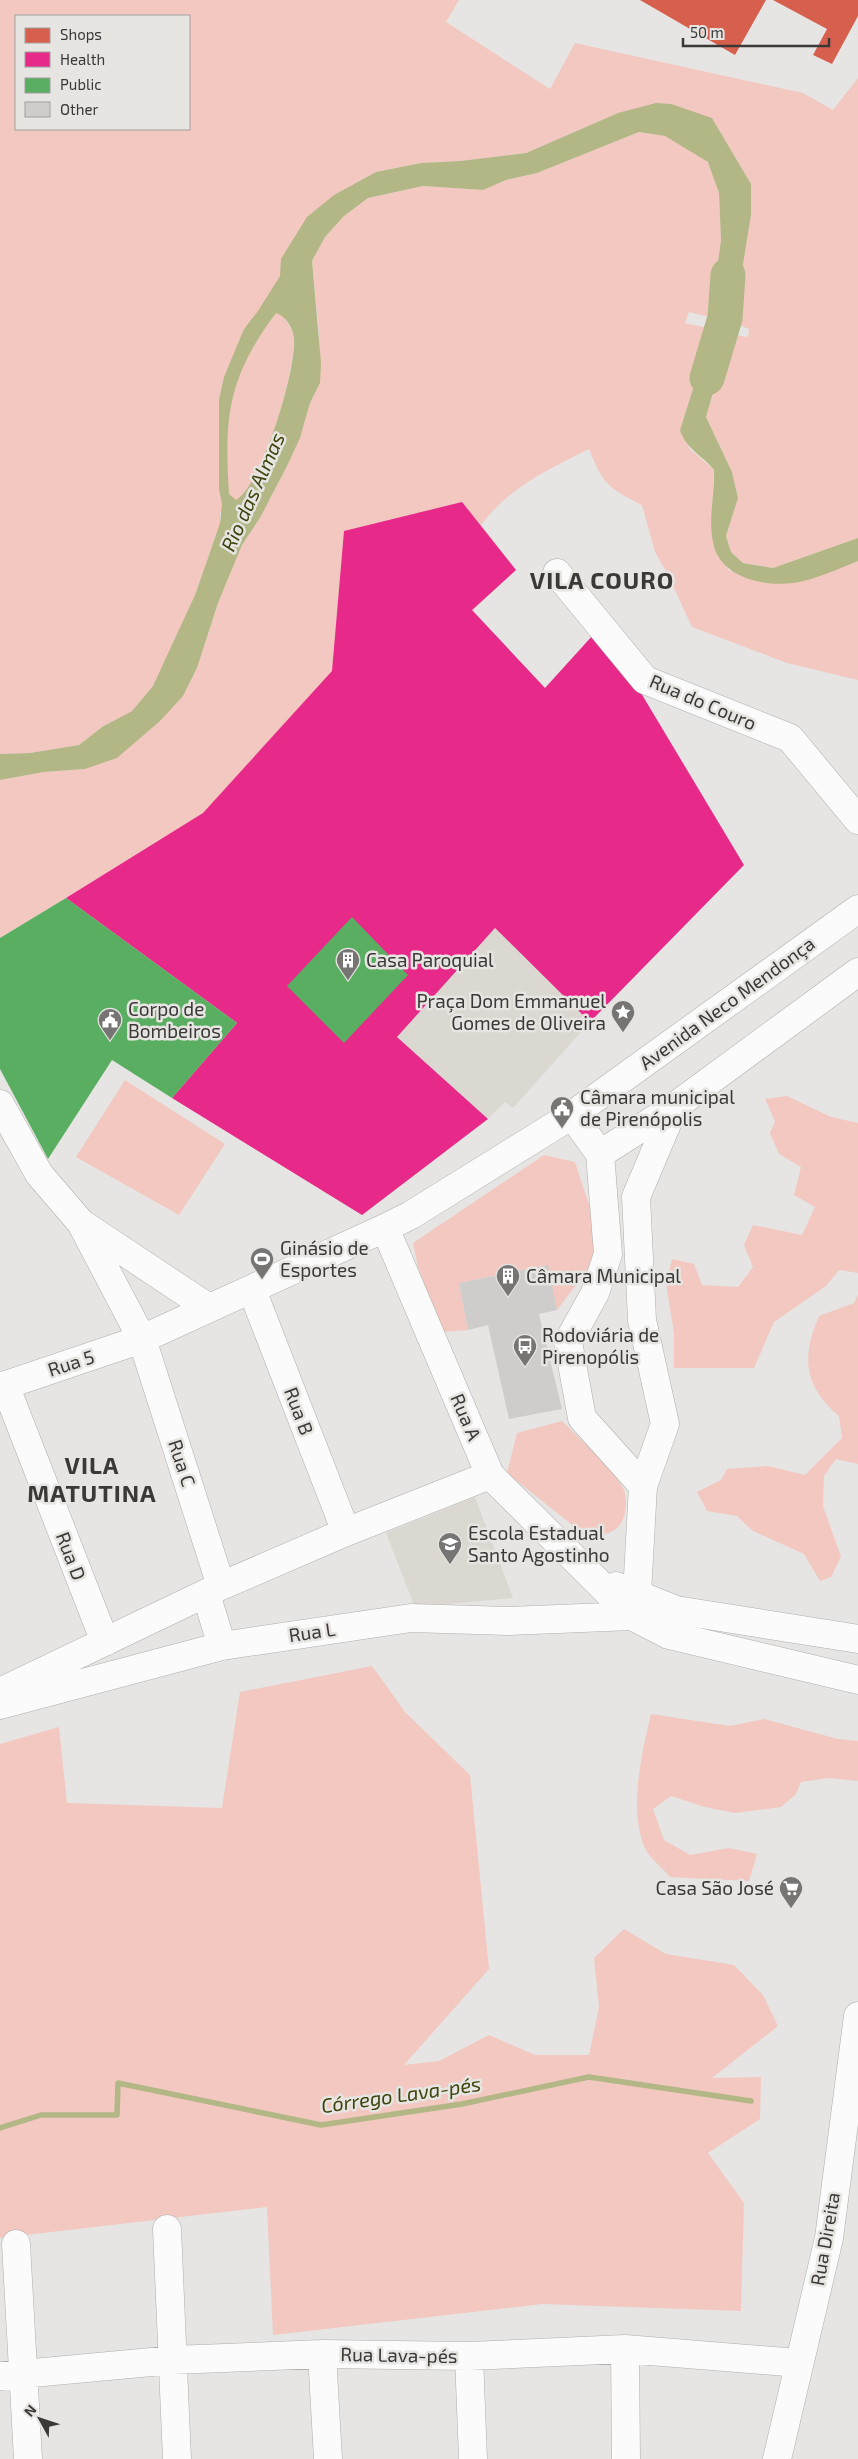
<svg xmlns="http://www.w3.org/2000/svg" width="858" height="2459" viewBox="0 0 858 2459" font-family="'Exo 2',sans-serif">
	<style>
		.built { fill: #dbd7d1 }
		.green { fill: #f2c8c1; fill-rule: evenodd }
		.water { fill: #b2b785; fill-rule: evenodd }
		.shops { fill: #d6604d }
		.health { fill: #e7298a }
		.public { fill: #5aae61 }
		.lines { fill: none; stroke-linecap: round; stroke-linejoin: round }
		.stream { stroke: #b2b785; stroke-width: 5.5 }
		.river { stroke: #b2b785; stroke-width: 35 }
		.building { fill: #cecdcc }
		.minor-casing { stroke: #afaead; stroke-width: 29 }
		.major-casing { stroke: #afaead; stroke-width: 29 }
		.minor { stroke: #fbfbfb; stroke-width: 28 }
		.major { stroke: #fbfbfb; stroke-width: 28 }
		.labels { text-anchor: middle; stroke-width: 5; stroke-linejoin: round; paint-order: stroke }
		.street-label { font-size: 19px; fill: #3a3938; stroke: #e7e5e2 }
		.poi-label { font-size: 19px; fill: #3a3938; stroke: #e7e5e2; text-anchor: start }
		.water-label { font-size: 20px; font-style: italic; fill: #3f430c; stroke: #e7e5e2 }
		.district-label { font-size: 24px; font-weight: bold; letter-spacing: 1px; fill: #3a3938; stroke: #e7e5e2 }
	</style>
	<rect width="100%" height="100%" fill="#e6e5e3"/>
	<path class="built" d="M495 928 590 1022 513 1108 505 1102 488 1119 397 1037Z
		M475 1497 513 1598 415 1607 386 1533Z"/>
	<path class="green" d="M0 0H459L446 22 550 89 575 43 803 93 833 110 858 78V538L773 568 743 563 731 552 726 536 738 498 732 472 706 417 730 334 748 337 749 329 733 323 751 215V184L712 118 618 113 526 153 460 161 421 163 376 172 334 195 283 316C289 324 294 332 294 343 292 379 267 467 244 494 238 501 227 507 220 513V523L195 595 167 659 153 686 132 711 102 727 79 745 30 753 0 754ZM16 16H189V129H16Z
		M639 132 665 136 685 147 708 162 714 176 719 193 721 240 712 306 713 318 689 312 685 323 712 329 680 430 690 449 714 470 712 515 729 571 818 575 858 561V680L787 663 692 627 667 573 655 552 642 505C608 488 603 484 589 449 547 470 510 487 481 525L516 570 472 611 545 688 469 897 302 1027 446 1151 362 1215 172 1098 237 1022 66 898 0 938V780L44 772 85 769 183 696 197 668 218 603 242 545 261 516 287 466 300 438 310 403 320 383 319 334 312 261 325 237 344 216 368 198 423 186 483 190 506 180 537 173Z
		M125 1080 225 1144 179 1215 76 1157Z
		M787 1096 831 1117 858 1123V1273L839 1270 826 1286 774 1322 754 1368H674V1333L666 1284 672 1259 694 1264 702 1285 738 1287 753 1267 744 1245 753 1225 802 1235 815 1207 794 1195 801 1167 779 1154 770 1133 775 1121 765 1099Z
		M544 1155 575 1162 601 1241 589 1268 557 1310 547 1265 459 1283 468 1330 441 1332 418 1267 413 1243Z
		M858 1295V1464L836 1459 824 1476 823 1506 841 1557 831 1577 820 1581 804 1554 753 1531 737 1516 707 1511 697 1492 721 1480 727 1469 768 1466 805 1475 842 1438 839 1416C804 1386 801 1357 819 1316L854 1303Z
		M562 1421C577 1436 616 1472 624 1490 628 1501 626 1519 618 1527 607 1537 594 1536 581 1532L507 1473 517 1433Z
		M372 1666 405 1712 470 1775 489 1969 404 2065 439 2061 489 2035 535 2055H589L599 2007 594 1958 624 1929 666 1954 734 1965 763 1995 778 2026 712 2078 761 2077 760 2119 708 2153 744 2203 741 2311 542 2304 273 2335 267 2207 0 2238V1744L59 1727 67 1803 222 1808 240 1692Z
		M651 1714 730 1726 764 1719 838 1739 858 1741V1781L828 1778 801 1782 796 1794 781 1807 735 1813 705 1807 671 1796 653 1809 664 1840 690 1855 729 1848 757 1854 749 1881 670 1877C663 1868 649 1858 645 1848 628 1810 642 1753 651 1714Z"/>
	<path class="water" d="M656 103 671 104 712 118 751 184V215L733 326 713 318 712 306 721 240 719 193 708 162 665 136 639 132 537 173 506 180 483 190 423 186 368 198 344 216 325 237 312 261 321 363 320 383 310 403 300 438 287 466 261 516 242 545 218 603 197 668 183 696 160 721 117 758 85 769 44 772 0 780V754L30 753 79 745 102 727 132 711 153 686 195 595 209 555 220 523 222 504 219 489V400L224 377 244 329 258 311 280 276 281 259 307 217 334 195 376 172 421 163 460 161 526 153 618 113ZM276 313C287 317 293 328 294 340 296 370 262 485 236 500L229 494C224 416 228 377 276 313Z
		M712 329 730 334 706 417 732 472 738 498 726 536 731 552 743 563 773 568 858 538V561C841 568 811 581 793 583 763 587 719 577 713 542 708 518 715 494 714 470 702 455 686 449 680 430Z"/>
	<path class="shops" d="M640 0H766L735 55Z
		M773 0H858V16L832 64 813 55 827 29Z"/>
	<path class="health" d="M462 502 516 570 472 610 545 688 593 635 632 678 744 865 590 1022 495 928 397 1037 488 1119 362 1215 172 1098 237 1023 66 898 203 813 332 671 344 531Z"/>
	<path class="public" d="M66 898 237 1023 172 1098 112 1060 48 1159 0 1069V938Z
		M352 917 408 975 344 1043 287 986Z"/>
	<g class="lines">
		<path class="stream" d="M0 2128 41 2115H117L118 2083 321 2125 462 2104 589 2077 751 2101"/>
		<path class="river" d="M707 378 725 318 728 275"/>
	</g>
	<path class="building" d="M548 1265 557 1310 539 1314 562 1409 509 1419 488 1325 468 1330 459 1283Z"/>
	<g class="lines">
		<g class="minor-casing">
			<path id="minor" d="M557 573 645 680 790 738 858 820
				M0 1104 39 1174 81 1223 209 1308
				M600 1154 674 1107 858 972
				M81 1223 142 1339 221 1586
				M385 1228 490 1475 632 1616
				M252 1290 346 1532
				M5 1385 105 1642
				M0 1387 142 1339 385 1228 411 1215 572 1115
				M643 1486 665 1424 642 1320 636 1197 674 1107
				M616 1586 676 1610 858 1639
				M206 1594 222 1646
				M0 1692 221 1586 346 1532 490 1475
				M0 1705 222 1646 411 1618 508 1621 632 1616
				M167 2229 177 2459
				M16 2244 28 2459
				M625 2349 626 2459
				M322 2354 328 2459
				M469 2356 473 2459
				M0 2376 173 2360 322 2354 469 2356 625 2349 799 2363"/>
		</g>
		<g class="major-casing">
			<path id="major" d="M858 909 572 1115 600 1154 608 1254 595 1293 568 1342 582 1418 643 1486 637 1594 632 1616 669 1635 858 1680
				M777 2459 829 2238 858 2016"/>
		</g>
		<use href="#minor" class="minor"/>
		<use href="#major" class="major"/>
	</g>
	<defs>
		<g id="building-pin" transform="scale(1.25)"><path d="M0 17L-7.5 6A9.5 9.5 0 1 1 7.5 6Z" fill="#767574" stroke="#e7e5e2"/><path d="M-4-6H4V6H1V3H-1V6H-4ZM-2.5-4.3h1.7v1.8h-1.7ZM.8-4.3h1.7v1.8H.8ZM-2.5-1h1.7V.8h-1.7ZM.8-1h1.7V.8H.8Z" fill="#fff"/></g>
		<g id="sight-pin" transform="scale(1.25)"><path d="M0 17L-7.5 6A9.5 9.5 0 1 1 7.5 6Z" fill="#767574" stroke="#e7e5e2"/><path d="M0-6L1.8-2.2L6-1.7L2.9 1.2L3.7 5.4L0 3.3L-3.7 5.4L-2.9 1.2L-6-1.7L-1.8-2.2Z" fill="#fff"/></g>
		<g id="civic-pin" transform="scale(1.25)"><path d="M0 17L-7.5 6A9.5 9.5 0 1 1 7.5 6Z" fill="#767574" stroke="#e7e5e2"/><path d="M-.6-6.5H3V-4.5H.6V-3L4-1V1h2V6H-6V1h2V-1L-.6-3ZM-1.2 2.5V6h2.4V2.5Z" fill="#fff"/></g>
		<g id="stadium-pin" transform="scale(1.25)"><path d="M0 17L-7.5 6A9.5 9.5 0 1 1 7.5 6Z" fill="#767574" stroke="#e7e5e2"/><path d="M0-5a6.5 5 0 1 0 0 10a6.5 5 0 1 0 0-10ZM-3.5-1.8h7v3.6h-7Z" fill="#fff"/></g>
		<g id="bus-pin" transform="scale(1.25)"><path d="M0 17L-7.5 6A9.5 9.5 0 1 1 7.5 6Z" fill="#767574" stroke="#e7e5e2"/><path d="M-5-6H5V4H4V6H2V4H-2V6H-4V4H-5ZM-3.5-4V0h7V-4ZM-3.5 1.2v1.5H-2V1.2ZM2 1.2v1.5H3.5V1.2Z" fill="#fff"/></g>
		<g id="school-pin" transform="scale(1.25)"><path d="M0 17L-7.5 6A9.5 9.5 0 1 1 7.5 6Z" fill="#767574" stroke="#e7e5e2"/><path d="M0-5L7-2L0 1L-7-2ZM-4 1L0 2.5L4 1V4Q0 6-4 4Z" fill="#fff"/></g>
		<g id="supermarket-pin" transform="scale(1.25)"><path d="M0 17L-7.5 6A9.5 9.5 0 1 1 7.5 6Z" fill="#767574" stroke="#e7e5e2"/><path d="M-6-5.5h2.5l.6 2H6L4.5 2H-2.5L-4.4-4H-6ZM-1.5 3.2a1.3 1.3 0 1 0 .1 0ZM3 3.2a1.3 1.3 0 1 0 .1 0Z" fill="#fff"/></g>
	</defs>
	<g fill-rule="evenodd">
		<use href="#building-pin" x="348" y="960"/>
		<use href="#sight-pin" x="623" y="1012"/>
		<use href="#civic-pin" x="110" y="1020"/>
		<use href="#civic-pin" x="562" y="1108"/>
		<use href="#stadium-pin" x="262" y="1259"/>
		<use href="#building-pin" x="508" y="1276"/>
		<use href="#bus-pin" x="525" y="1346"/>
		<use href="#school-pin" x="450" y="1544"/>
		<use href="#supermarket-pin" x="791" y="1888"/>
	</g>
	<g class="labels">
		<g class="street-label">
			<text transform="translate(703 702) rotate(23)" y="7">Rua do Couro</text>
			<text transform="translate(727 1003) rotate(-36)" y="7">Avenida Neco Mendonça</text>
			<text transform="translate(71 1363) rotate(-18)" y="7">Rua 5</text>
			<text transform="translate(299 1411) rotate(69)" y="7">Rua B</text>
			<text transform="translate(466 1417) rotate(67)" y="7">Rua A</text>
			<text transform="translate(182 1463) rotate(72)" y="7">Rua C</text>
			<text transform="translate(71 1556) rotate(69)" y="7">Rua D</text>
			<text transform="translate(312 1632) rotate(-8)" y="7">Rua L</text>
			<text transform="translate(825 2239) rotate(-80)" y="7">Rua Direita</text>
			<text transform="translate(399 2355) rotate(1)" y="7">Rua Lava-pés</text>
		</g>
		<g class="poi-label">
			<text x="366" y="967">Casa Paroquial</text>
			<text x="606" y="1008" text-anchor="end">Praça Dom Emmanuel<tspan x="606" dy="22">Gomes de Oliveira</tspan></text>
			<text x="128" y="1016">Corpo de<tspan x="128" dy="22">Bombeiros</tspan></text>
			<text x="580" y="1104">Câmara municipal<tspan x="580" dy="22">de Pirenópolis</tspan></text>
			<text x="280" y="1255">Ginásio de<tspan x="280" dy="22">Esportes</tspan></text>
			<text x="526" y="1283">Câmara Municipal</text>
			<text x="542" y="1342">Rodoviária de<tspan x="542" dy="22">Pirenopólis</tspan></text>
			<text x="468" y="1540">Escola Estadual<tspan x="468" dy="22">Santo Agostinho</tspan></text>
			<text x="774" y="1895" text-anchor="end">Casa São José</text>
		</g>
		<g class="water-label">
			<text transform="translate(253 492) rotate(-66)" y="7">Rio das Almas</text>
			<text transform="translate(401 2095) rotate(-8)" y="7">Córrego Lava-pés</text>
		</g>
		<g class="district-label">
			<text x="602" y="589">VILA COURO</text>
			<text x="92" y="1474">VILA<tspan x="92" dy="28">MATUTINA</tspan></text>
		</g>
	</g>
	<rect x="15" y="15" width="175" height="115" fill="#e7e5e2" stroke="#a2a09e"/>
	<rect x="25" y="28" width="25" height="15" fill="#d6604d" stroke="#a2a09e"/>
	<text x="60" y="40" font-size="15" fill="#3a3938">Shops</text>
	<rect x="25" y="52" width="25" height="15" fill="#e7298a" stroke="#a2a09e"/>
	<text x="60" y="65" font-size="15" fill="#3a3938">Health</text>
	<rect x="25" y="78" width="25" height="15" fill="#5aae61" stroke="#a2a09e"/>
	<text x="60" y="90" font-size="15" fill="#3a3938">Public</text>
	<rect x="25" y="102" width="25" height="15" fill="#cecdcc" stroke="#a2a09e"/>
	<text x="60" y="115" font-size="15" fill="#3a3938">Other</text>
	<g transform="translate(40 2419) rotate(310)" stroke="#e7e5e2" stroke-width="4" paint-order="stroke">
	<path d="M0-4L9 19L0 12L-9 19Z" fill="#3a3938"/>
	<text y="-8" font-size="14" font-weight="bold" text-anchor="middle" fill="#3a3938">N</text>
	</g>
	<path d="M683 38v8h146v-8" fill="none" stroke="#3a3938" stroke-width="2.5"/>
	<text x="690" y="38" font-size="15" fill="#3a3938" stroke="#e7e5e2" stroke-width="4" paint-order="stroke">50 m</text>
</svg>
